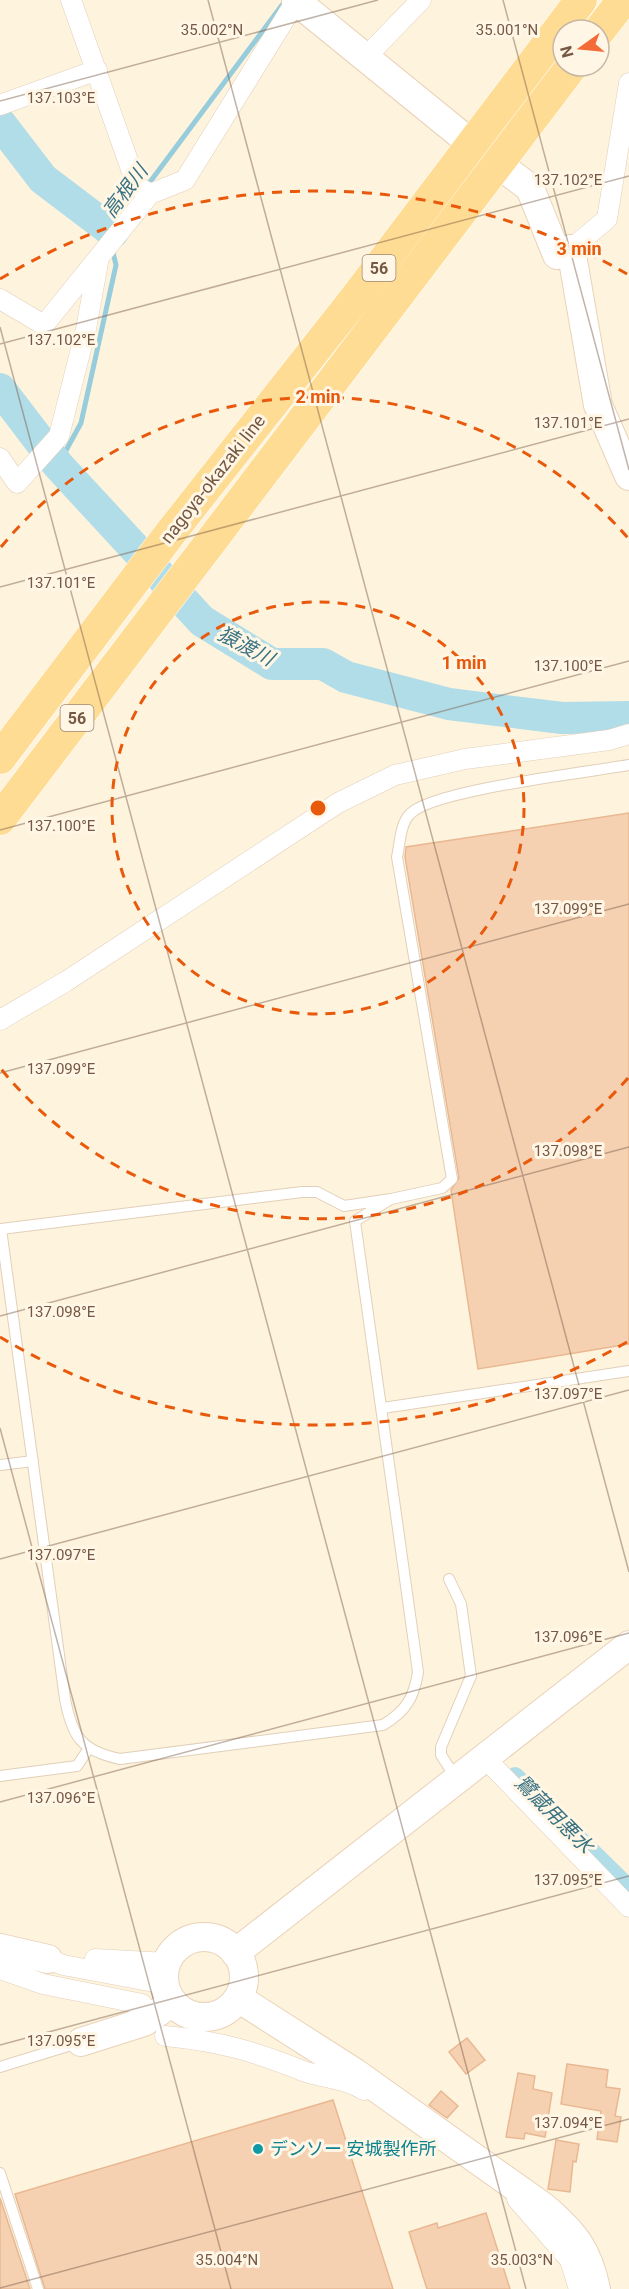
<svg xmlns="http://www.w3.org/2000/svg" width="629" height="2289" viewBox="0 0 629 2289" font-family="Roboto,'Noto Sans JP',sans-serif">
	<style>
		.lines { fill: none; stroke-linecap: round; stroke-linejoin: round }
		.stream { stroke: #96ccdb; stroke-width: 5 }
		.canal { stroke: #b1dde8; stroke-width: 18 }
		.river { stroke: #b1dde8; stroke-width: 32 }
		.building { fill: #f5d1b2; stroke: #e9b892; stroke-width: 1.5 }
		.lane-casing { stroke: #e2cfb9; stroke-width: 12 }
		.street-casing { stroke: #e2cfb9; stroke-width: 21 }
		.secondary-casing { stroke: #ead2b8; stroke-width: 30 }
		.primary-casing { stroke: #fff; stroke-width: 33 }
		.lane { stroke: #fff; stroke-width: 10 }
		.street { stroke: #fff; stroke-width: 20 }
		.secondary { stroke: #fff; stroke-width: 28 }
		.primary { stroke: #ffdc93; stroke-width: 32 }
		.ticks { fill: none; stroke: #755844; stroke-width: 1.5; stroke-opacity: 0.45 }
		.ring { fill: none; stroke: #e8590c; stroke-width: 3; stroke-dasharray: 10 8 }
		.culture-dot { fill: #0f9aa8; stroke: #fff6e5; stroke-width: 2 }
		.labels { text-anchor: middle; stroke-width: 6; stroke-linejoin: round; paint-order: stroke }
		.shield { fill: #fff6e5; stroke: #9e8774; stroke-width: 1.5 }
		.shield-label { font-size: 16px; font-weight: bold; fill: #755844 }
		.street-label { font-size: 18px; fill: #755844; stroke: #fff6e5 }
		.culture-label { font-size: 18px; fill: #0d838f; stroke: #fff6e5; text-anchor: start }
		.water-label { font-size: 20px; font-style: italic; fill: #3a7383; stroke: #fff6e5 }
		.ticks-label { font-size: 15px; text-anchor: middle; fill: #755844; stroke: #fff6e5; stroke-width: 6; stroke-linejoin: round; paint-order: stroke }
		.centre { fill: #e8590c; stroke: #fff6e5; stroke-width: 3 }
		.ring-label { font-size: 18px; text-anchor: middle; font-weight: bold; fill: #e8590c; stroke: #fff6e5; stroke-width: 6; stroke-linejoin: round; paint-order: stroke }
	</style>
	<rect width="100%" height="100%" fill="#fef3dd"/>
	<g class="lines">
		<path class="stream" d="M147 186 285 1
			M58 465 81 423 116 265 112 248"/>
		<path class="canal" d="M515 1776 629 1888"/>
		<path class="river" d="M0 123 43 179 113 232
			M0 389 58 465 202 621 272 664H323L346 677 449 704 562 718 629 717"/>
	</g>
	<path class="building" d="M629 813V1344L478 1369 451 1190 459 1178 405 857 406 847Z
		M467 2038 485 2060 466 2074 449 2052Z
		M567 2064 608 2070 606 2087 620 2089 615 2116 621 2117 617 2142 597 2139 601 2111 561 2104Z
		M518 2073 535 2076 533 2089 552 2093 545 2137 525 2133 524 2139 506 2137Z
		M441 2091 458 2106 447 2118 429 2105Z
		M333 2100 393 2289H45L15 2194Z
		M556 2140 579 2144 576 2162 573 2161 570 2192 548 2189Z
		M0 2199V2198L30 2289H0Z
		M486 2213 510 2289H427L409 2232 437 2223 438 2228Z"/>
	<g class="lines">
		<g class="lane-casing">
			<path id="lane" d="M391 1199 442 1188 452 1179 397 857C400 844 400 824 410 814 432 790 590 772 629 765
				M0 1229H1L302 1192H317L344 1206 391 1199 355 1221 418 1672C414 1698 406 1711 383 1725L120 1759C81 1751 72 1736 65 1699L1 1229
				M383 1408 629 1371
				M0 1465 33 1461
				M449 1579 461 1604 471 1676 441 1747V1755L456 1778
				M0 1776 77 1766 89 1748
				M0 2067 81 2042
				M0 2173 38 2289"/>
		</g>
		<g class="street-casing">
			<path id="street" d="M71 0 137 186 150 194 185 180 296 1
				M366 57 421 0
				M0 105 97 70
				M571 249 607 219 629 83
				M0 299 44 325 150 194
				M0 458 17 483 59 436 86 329 99 257
				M0 1020 65 982 338 803 395 775 465 759 609 740 629 734
				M484 1757 629 1907
				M48 1959 63 1965 165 1984
				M95 1959 167 1963
				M0 1969 43 1984 142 2004
				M165 2036C218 2041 254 2051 303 2071 323 2078 345 2078 364 2090
				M517 2199 570 2260 579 2289"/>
		</g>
		<g class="secondary-casing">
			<path id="secondary" d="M296 1 473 145 530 188 557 255 571 249 598 405 629 476
				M164 1977a40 40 0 1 1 80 0a40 40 0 1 1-80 0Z
				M0 1948 48 1959
				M235 1953 629 1645
				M238 1998 354 2072 545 2208C574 2233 588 2250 596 2289
				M81 2042 144 2022 173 2002"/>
		</g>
		<g class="primary-casing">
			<path id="primary" d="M599 31 623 0
				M0 758 172 531 354 300 581 0
				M0 819 572 66"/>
		</g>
		<use href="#lane" class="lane"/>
		<use href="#street" class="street"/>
		<use href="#secondary" class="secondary"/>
		<use href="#primary" class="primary"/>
	</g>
	<path class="ticks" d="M208 0 629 1572M503 0 629 470M0 101 378 0M0 327 526 2289M0 344 629 176M0 587 629 419M0 830 629 661M0 1073 629 904M0 1316 629 1147M0 1428 231 2289M0 1559 629 1390M0 1802 629 1633M0 2045 629 1876M0 2288 629 2119"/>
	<g class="ring">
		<circle cx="318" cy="808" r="206"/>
		<path d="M628 1078A411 411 0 0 1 1 1069M1 547A411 411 0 0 1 628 538"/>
		<path d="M627 1342A617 617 0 0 1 0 1337M0 279A617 617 0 0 1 627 274"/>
	</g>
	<circle class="culture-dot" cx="258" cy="2149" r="6"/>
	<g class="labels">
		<g class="shield">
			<rect x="362.5" y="255" width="33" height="26" rx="4.5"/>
			<rect x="60.5" y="705" width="33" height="26" rx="4.5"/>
		</g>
		<g class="shield-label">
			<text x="379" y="274">56</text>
			<text x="77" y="724">56</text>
		</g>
		<g class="street-label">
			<text transform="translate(213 479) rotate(-52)" y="6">nagoya-okazaki line</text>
		</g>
		<g class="culture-label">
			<text x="270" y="2155">デンソー 安城製作所</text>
		</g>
		<g class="water-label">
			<text transform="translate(125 191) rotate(-53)" y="7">高根川</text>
			<text transform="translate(246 646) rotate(28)" y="7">猿渡川</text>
			<text transform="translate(554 1814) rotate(45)" y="7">鷺蔵用悪水</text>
		</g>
	</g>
	<g class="ticks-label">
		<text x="212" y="35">35.002°N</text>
		<text x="507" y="35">35.001°N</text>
		<text x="61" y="103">137.103°E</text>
		<text x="568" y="185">137.102°E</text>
		<text x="61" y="345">137.102°E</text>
		<text x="568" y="428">137.101°E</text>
		<text x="61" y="588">137.101°E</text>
		<text x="568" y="671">137.100°E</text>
		<text x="61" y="831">137.100°E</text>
		<text x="568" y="914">137.099°E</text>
		<text x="61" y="1074">137.099°E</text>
		<text x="568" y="1156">137.098°E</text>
		<text x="61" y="1317">137.098°E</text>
		<text x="568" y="1399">137.097°E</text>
		<text x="61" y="1560">137.097°E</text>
		<text x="568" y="1642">137.096°E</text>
		<text x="61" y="1803">137.096°E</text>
		<text x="568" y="1885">137.095°E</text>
		<text x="61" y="2046">137.095°E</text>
		<text x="568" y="2128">137.094°E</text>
		<text x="227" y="2265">35.004°N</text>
		<text x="522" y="2265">35.003°N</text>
	</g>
	<circle cx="318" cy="808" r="9" class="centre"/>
	<g class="ring-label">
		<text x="579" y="255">3 min</text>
		<text x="318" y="403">2 min</text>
		<text x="464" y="669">1 min</text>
	</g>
	<g transform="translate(581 48) rotate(255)"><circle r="28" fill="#fff6e5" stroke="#c8b7a5" stroke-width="1.5"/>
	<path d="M0-4.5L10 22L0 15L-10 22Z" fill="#f36b37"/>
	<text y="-9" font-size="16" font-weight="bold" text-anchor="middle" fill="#755844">N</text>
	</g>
</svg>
